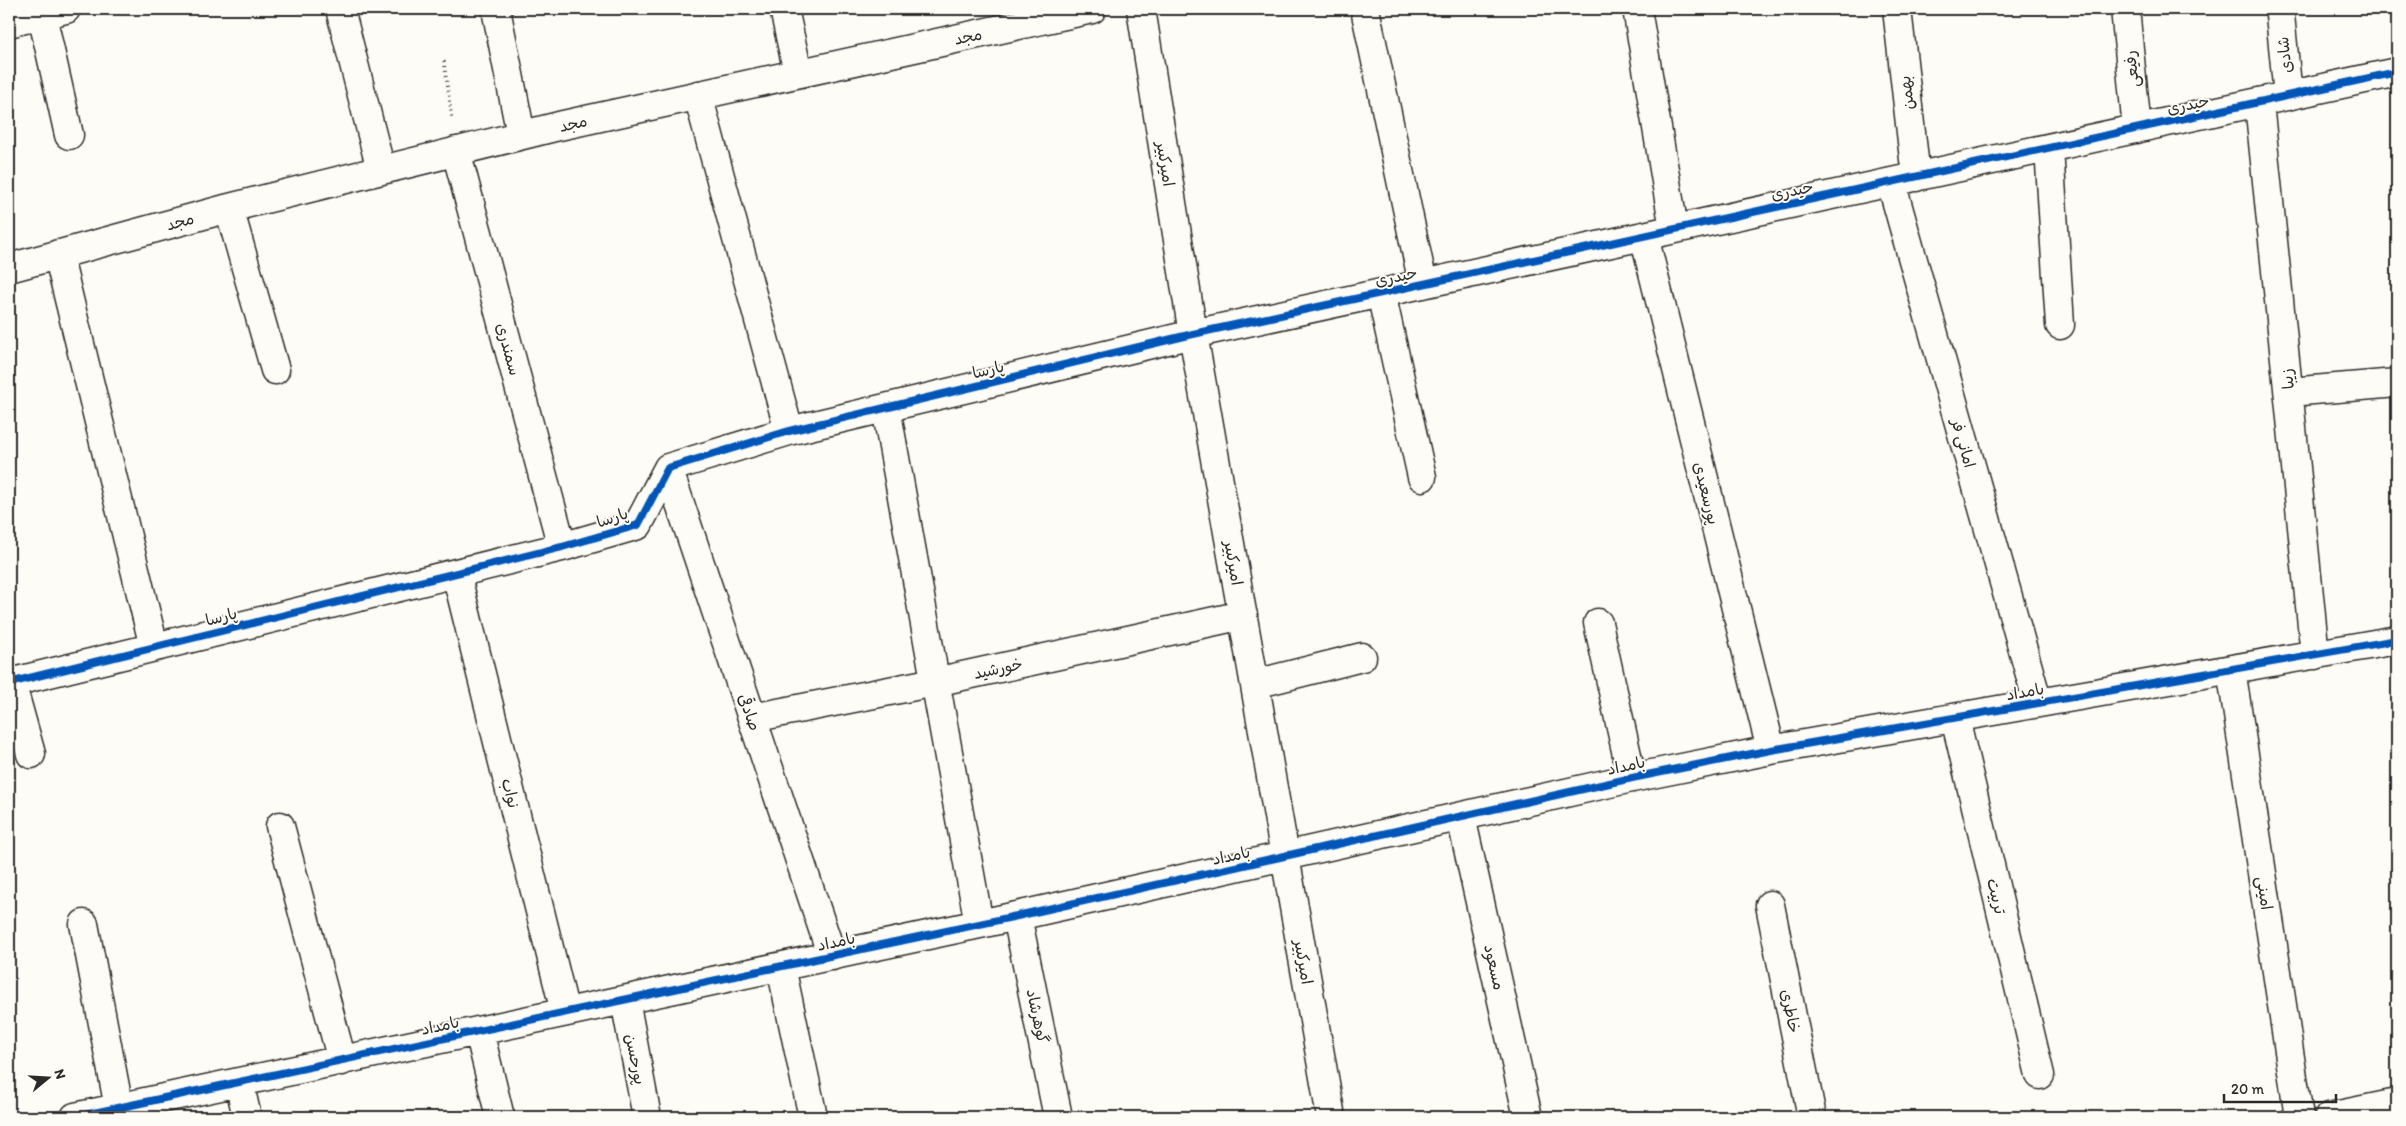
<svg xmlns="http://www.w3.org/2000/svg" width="2406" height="1126" viewBox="0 0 2406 1126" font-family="Itim,'Playpen Sans Arabic',sans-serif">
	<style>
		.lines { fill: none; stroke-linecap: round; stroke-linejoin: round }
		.minor-casing { stroke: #2b2b2b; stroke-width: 31 }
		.path { stroke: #2b2b2b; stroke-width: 3; stroke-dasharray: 1 4; stroke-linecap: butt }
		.minor { stroke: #fdfcf7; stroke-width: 28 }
		.cycleway-casing { stroke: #fdfcf7; stroke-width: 11 }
		.cycleway { stroke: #0057b8; stroke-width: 8 }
		.labels { text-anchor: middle; stroke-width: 4; stroke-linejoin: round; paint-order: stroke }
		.street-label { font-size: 16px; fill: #2b2b2b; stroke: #fdfcf7 }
	</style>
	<rect width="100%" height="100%" fill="#fdfcf7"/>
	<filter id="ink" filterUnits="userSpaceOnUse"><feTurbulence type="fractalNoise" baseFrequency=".02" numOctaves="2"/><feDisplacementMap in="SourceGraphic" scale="10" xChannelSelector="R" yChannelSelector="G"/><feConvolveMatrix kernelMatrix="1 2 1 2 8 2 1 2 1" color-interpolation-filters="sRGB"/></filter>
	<g filter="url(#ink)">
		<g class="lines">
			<g class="minor-casing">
				<path id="minor" d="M340 9 381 170
					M496 9 521 135
					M784 9 798 73
					M1141 9 1193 334 1331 1117
					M1365 9 1423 284
					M1637 9 1674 229
					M1897 9 1916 177
					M2125 9 2137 129
					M42 15 69 135
					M2280 15 2288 96
					M9 23 66 9
					M698 95 789 431
					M2259 103 2315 655
					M2049 148 2060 325
					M456 151 562 547
					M1891 182 2038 703
					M229 208 275 370
					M1644 236 1771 750
					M58 254 154 647
					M9 268 229 208 559 126 1092 9
					M1381 293 1422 477
					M2289 392 2397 383
					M886 408 979 924
					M668 468 832 956
					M456 573 565 1012
					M1598 623 1632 778
					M2231 669 2299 1117
					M11 682 31 754
					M9 683 562 547 638 525 668 468 789 431 1193 334 2397 72
					M1255 684 1362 657
					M752 718 935 682 1243 615
					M1955 718 2040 1075
					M1461 817 1528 1117
					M280 826 342 1061
					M1770 905 1812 1117
					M1017 916 1058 1117
					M84 924 119 1108
					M781 967 813 1117
					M625 1000 647 1117
					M479 1031 500 1117
					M239 1082 247 1117
					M75 1117 1017 916 1632 778 1771 750 2397 640
					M2329 1117 2397 1103"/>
			</g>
			<path class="path" d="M444 61 452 119"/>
			<use href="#minor" class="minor"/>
			<g class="cycleway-casing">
				<path id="cycleway" d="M9 683 562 547 638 525 668 468 789 431 1193 334 2397 72
					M75 1117 1017 916 1632 778 1771 750 2397 640"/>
			</g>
			<use href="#cycleway" class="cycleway"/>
		</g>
	</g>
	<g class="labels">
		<g class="street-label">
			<text transform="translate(968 36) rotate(-12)" y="6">مجد</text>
			<text transform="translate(2284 55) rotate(-96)" y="6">شادی</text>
			<text transform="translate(2131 69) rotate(-96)" y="6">رفیعی</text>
			<text transform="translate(1906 93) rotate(-97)" y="6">بهمن</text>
			<text transform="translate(2188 104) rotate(-12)" y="6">حیدری</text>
			<text transform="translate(573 123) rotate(-13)" y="6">مجد</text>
			<text transform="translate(1166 164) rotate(81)" y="6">امیرکبیر</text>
			<text transform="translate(1792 190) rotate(-12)" y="6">حیدری</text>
			<text transform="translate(180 221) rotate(-15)" y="6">مجد</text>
			<text transform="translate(1396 276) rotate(-12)" y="6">حیدری</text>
			<text transform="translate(509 349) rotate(75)" y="6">سمندری</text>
			<text transform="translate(988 369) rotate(-13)" y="6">پارسا</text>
			<text transform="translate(2287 379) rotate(-96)" y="6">زیبا</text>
			<text transform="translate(1964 443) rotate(74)" y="6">امانی فر</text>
			<text transform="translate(1707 493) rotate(76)" y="6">پورسعیدی</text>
			<text transform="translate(612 517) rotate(-18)" y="6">پارسا</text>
			<text transform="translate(1234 563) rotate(80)" y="6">امیرکبیر</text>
			<text transform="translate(221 616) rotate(-14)" y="6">پارسا</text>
			<text transform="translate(998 668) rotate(-12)" y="6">خورشید</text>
			<text transform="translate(2025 691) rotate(-10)" y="6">بامداد</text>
			<text transform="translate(750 712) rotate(71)" y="6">صادقی</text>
			<text transform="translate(1626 765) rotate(-12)" y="6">بامداد</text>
			<text transform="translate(511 793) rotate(76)" y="6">نواب</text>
			<text transform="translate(1231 855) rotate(-12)" y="6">بامداد</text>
			<text transform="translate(2265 893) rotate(81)" y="6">امینی</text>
			<text transform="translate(1997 896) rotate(77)" y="6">تربیت</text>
			<text transform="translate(836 941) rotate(-12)" y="6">بامداد</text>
			<text transform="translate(1304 962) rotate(80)" y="6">امیرکبیر</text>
			<text transform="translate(1495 967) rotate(77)" y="6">مسعود</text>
			<text transform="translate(1791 1011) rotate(79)" y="6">خاطری</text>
			<text transform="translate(1038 1016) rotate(78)" y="6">گوهرشاد</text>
			<text transform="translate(440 1025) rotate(-12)" y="6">بامداد</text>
			<text transform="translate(636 1059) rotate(79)" y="6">پورحسن</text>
		</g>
	</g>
	<rect width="2406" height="1126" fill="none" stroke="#fdfcf7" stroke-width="30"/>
	<rect x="15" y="15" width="2376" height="1096" fill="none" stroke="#2b2b2b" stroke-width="2" filter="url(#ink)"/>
	<g transform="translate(48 1078) rotate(72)" stroke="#fdfcf7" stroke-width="4" paint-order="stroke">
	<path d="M0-4L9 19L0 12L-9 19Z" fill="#2b2b2b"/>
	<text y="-8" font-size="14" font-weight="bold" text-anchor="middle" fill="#2b2b2b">N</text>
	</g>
	<path d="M2224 1094v8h112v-8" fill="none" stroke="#2b2b2b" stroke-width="2.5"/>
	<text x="2231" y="1094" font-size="15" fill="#2b2b2b" stroke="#fdfcf7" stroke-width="4" paint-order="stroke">20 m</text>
</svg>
